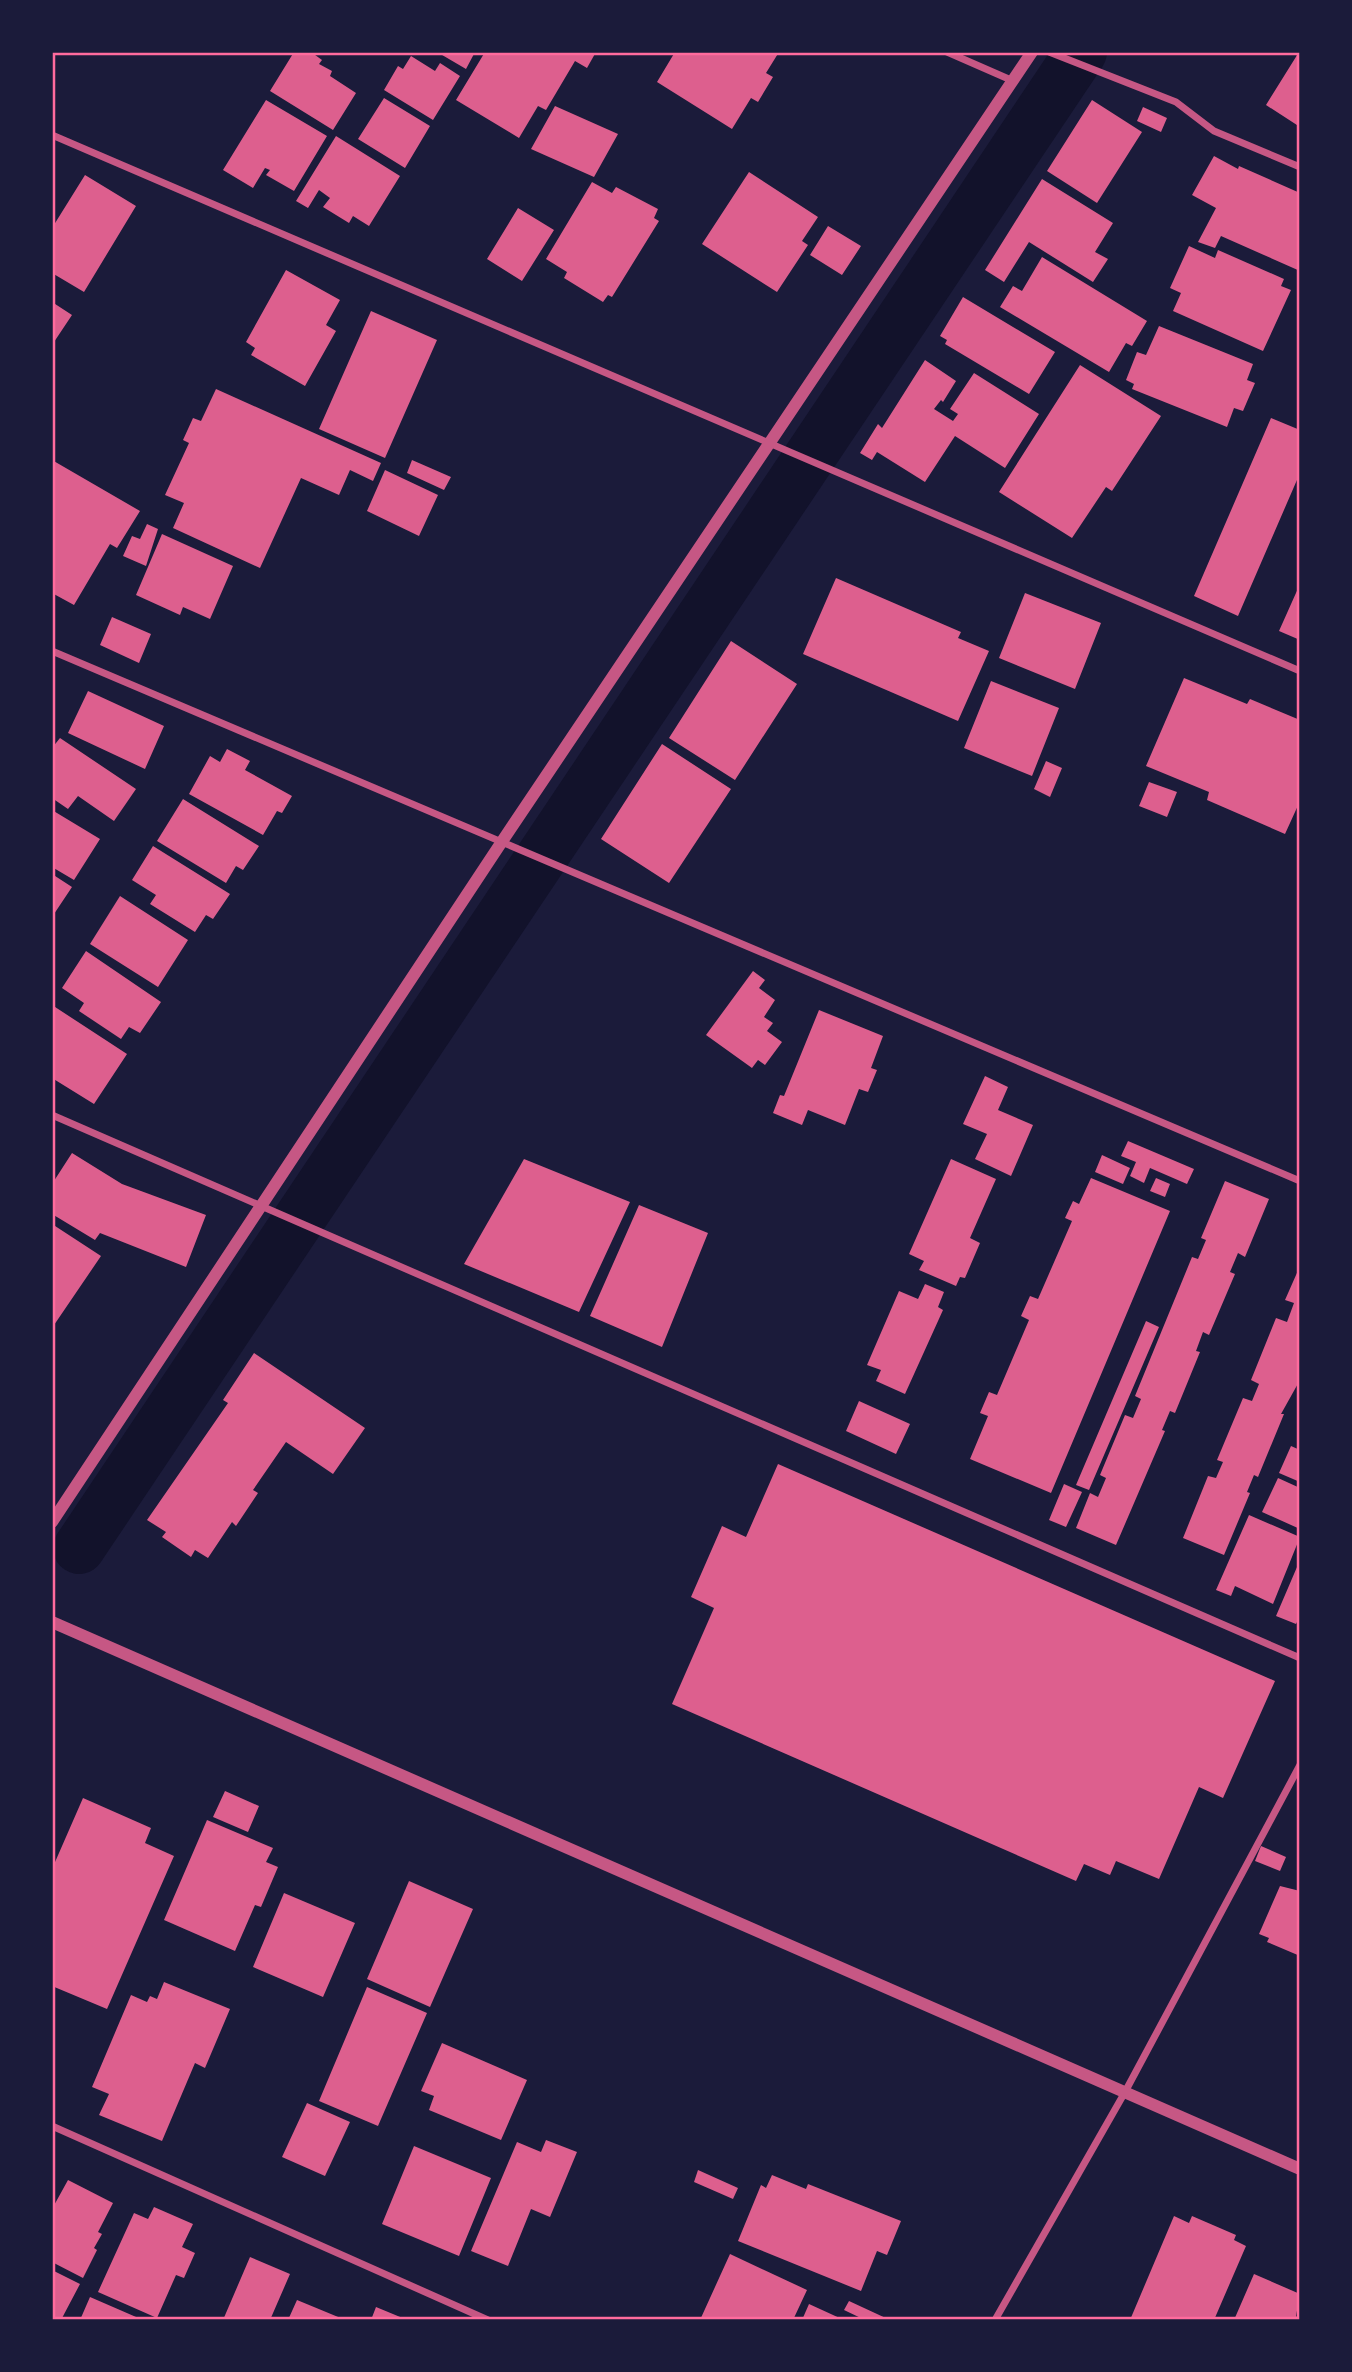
<svg xmlns="http://www.w3.org/2000/svg" width="1352" height="2372" viewBox="0 0 1352 2372" font-family="Raleway,sans-serif">
	<style>
		.lines { fill: none; stroke-linecap: round; stroke-linejoin: round }
		.canal { stroke: #12122b; stroke-width: 52 }
		.building { fill: #dd5f8e }
		.minor { stroke: #c65784; stroke-width: 7 }
		.tertiary { stroke: #c65784; stroke-width: 12 }
		.neatline { fill: none; stroke: #ff6b9d; stroke-width: 2.5 }
	</style>
	<rect width="100%" height="100%" fill="#1b1b3a"/>
	<g class="lines">
		<path class="canal" d="M79 1548 1081 52"/>
	</g>
	<path class="building" d="M294 52H311L322 60 319 64 332 71 330 76 356 93 333 130 270 91Z
		M437 52H475L466 69Z
		M485 52H596L587 68 575 61 546 110 538 106 519 138 456 100Z
		M675 52H779L766 73 773 77 758 102 751 98 732 129 657 82Z
		M1299 52H1300V127L1266 105Z
		M411 56 435 71 440 63 460 76 433 120 384 90 398 66 403 69Z
		M384 98 430 126 405 168 358 139Z
		M266 100 327 136 294 191 266 175 270 170 265 168 253 188 223 170Z
		M1092 100 1142 132 1097 203 1047 171Z
		M555 106 618 134 594 177 531 149Z
		M1143 107 1167 118 1161 132 1137 121Z
		M336 136 400 176 369 226 353 216 349 223 323 207 330 198 319 190 308 208 296 201Z
		M1214 156 1238 169 1239 166 1300 193V271L1221 236 1215 248 1198 242 1216 208 1192 195Z
		M749 172 818 217 802 241 808 245 777 292 702 244Z
		M85 175 136 206 84 292 52 273V228Z
		M1042 179 1113 223 1095 252 1108 259 1093 282 1029 242 1004 282 985 270Z
		M592 182 612 193 616 187 658 209 654 218 659 221 612 297 608 295 603 302 564 278 567 272 546 259Z
		M518 208 554 230 522 281 487 259Z
		M828 226 861 246 842 275 810 255Z
		M1189 246 1215 258 1218 250 1284 279 1281 286 1291 290 1263 351 1173 311 1181 293 1170 288Z
		M1042 257 1147 321 1132 346 1126 343 1109 372 1000 307 1013 286 1022 291Z
		M286 270 340 300 326 325 336 331 305 386 251 355 255 348 246 342Z
		M963 297 1055 352 1029 394 945 344 947 340 940 336Z
		M52 302 72 315 52 345Z
		M371 311 437 340 385 458 319 429Z
		M1159 326 1253 364 1247 380 1255 383 1243 411 1234 408 1227 427 1132 389 1134 384 1126 380 1137 352 1146 355Z
		M925 360 956 381 943 402 941 400 934 409 953 421 958 414 950 409 974 373 1039 414 1005 468 955 436 925 482 877 452 872 460 860 453 878 424 882 428Z
		M1080 365 1161 416 1112 491 1106 487 1072 538 999 492Z
		M216 389 381 463 373 481 350 470 339 495 301 478 260 568 173 528 184 503 165 495 189 443 183 440 193 418 201 421Z
		M1271 418 1300 430V473L1238 616 1194 596Z
		M52 460 140 511 117 548 110 544 74 605 52 593Z
		M412 460 451 477 444 490 407 473Z
		M385 470 438 495 419 536 367 511Z
		M147 524 158 529 146 566 123 556 132 536 140 539Z
		M162 534 233 566 210 619 183 607 180 615 136 595Z
		M836 578 961 632 958 638 989 651 958 721 803 654Z
		M1300 584V640L1279 631Z
		M1025 593 1101 623 1075 689 999 658Z
		M112 617 151 634 139 663 100 645Z
		M731 641 797 684 735 780 669 738Z
		M1184 678 1247 704 1250 699 1300 720V801L1285 834 1207 800 1209 792 1146 766Z
		M991 681 1059 708 1032 776 964 748Z
		M88 691 164 726 145 769 68 733Z
		M60 738 136 789 114 821 78 796 68 809 52 798V748Z
		M662 744 731 789 669 883 601 839Z
		M227 749 250 761 245 770 292 796 282 813 277 811 263 835 189 794 210 756 220 762Z
		M1046 761 1062 768 1050 797 1034 789Z
		M1149 782 1177 792 1167 817 1139 806Z
		M183 799 259 846 243 870 236 866 226 883 157 841Z
		M52 810 100 839 74 880 52 867Z
		M153 846 230 894 213 919 206 915 195 932 150 904 156 895 132 880Z
		M52 874 72 887 52 917Z
		M120 896 188 940 158 987 90 944Z
		M86 951 161 1002 140 1033 129 1027 121 1039 79 1011 84 1003 62 988Z
		M753 971 765 980 759 988 775 1000 764 1017 773 1023 767 1031 782 1042 765 1065 758 1060 752 1068 706 1035Z
		M52 1005 127 1054 94 1104 52 1078Z
		M819 1010 883 1036 871 1068 877 1070 868 1092 859 1089 845 1125 808 1110 802 1125 773 1113 780 1095 784 1096Z
		M985 1076 1008 1087 998 1110 1033 1125 1011 1176 975 1159 987 1134 963 1124Z
		M1128 1141 1194 1169 1187 1184 1150 1168 1144 1183 1130 1176 1136 1162 1121 1156Z
		M72 1153 122 1184 206 1215 186 1267 100 1233 95 1240 52 1214V1184Z
		M1102 1155 1130 1168 1123 1184 1095 1172Z
		M524 1159 630 1202 579 1312 464 1264Z
		M951 1159 996 1179 970 1238 980 1243 965 1278 960 1277 956 1286 919 1270 924 1261 909 1254Z
		M1091 1178 1170 1211 1051 1493 970 1459 988 1416 980 1413 989 1392 997 1395 1029 1320 1021 1316 1030 1296 1038 1299 1072 1221 1065 1218 1073 1201 1079 1204Z
		M1156 1178 1170 1184 1165 1197 1150 1191Z
		M1225 1181 1269 1199 1245 1257 1238 1253 1230 1272 1235 1274 1209 1335 1203 1332 1196 1351 1200 1352 1175 1413 1170 1411 1162 1430 1165 1431 1116 1545 1076 1528 1090 1493 1098 1497 1106 1478 1100 1475 1125 1415 1133 1418 1141 1399 1135 1396 1192 1257 1198 1259 1206 1240 1201 1238Z
		M639 1205 708 1233 662 1347 590 1316Z
		M52 1224 101 1256 52 1328Z
		M1300 1266V1380L1281 1414H1284L1258 1477 1254 1475 1247 1492 1250 1493 1224 1555 1183 1538 1208 1476 1216 1478 1223 1462 1217 1460 1243 1398 1252 1401 1259 1384 1251 1380 1276 1318 1287 1322 1294 1303 1285 1300Z
		M925 1284 944 1292 938 1307 943 1310 905 1394 876 1381 881 1370 867 1365 899 1291 918 1299Z
		M1146 1321 1159 1327 1089 1490 1076 1485Z
		M254 1353 365 1428 333 1474 286 1442 253 1490 258 1493 236 1526 232 1522 208 1558 195 1550 191 1557 162 1537 166 1532 147 1520 228 1403 223 1400Z
		M859 1401 910 1424 896 1454 846 1431Z
		M1291 1446 1300 1450V1482L1279 1473Z
		M778 1464 1275 1681 1223 1798 1199 1787 1159 1879 1116 1861 1110 1875 1084 1864 1076 1881 672 1704 714 1608 691 1597 722 1526 746 1537Z
		M1278 1478 1300 1488V1529L1262 1512Z
		M1064 1484 1082 1492 1066 1527 1049 1520Z
		M1249 1515 1300 1537 1273 1604 1235 1586 1231 1596 1216 1590Z
		M1300 1560V1616L1296 1624 1276 1616Z
		M225 1791 259 1806 248 1832 213 1817Z
		M83 1798 151 1828 145 1843 174 1856 107 2009 52 1986V1869Z
		M207 1820 273 1848 266 1862 278 1867 261 1907 255 1905 235 1951 164 1920Z
		M1261 1846 1286 1857 1280 1871 1255 1861Z
		M409 1881 473 1909 430 2007 367 1979Z
		M1280 1886 1300 1891V1956L1267 1942 1269 1938 1259 1934Z
		M284 1893 355 1923 323 1997 253 1967Z
		M164 1982 230 2009 205 2068 195 2063 162 2141 99 2115 109 2094 92 2087 131 1995 147 2002 150 1996 157 1999Z
		M367 1987 427 2013 378 2126 319 2101Z
		M442 2043 527 2080 501 2140 429 2110 434 2096 421 2091Z
		M307 2103 350 2122 325 2176 282 2157Z
		M546 2140 577 2152 550 2217 531 2209 508 2266 471 2251 517 2142 541 2152Z
		M414 2146 491 2178 459 2256 382 2224Z
		M698 2170 738 2188 733 2199 694 2182Z
		M772 2175 806 2189 808 2184 901 2221 887 2255 877 2251 861 2291 738 2241 761 2185 766 2188Z
		M68 2180 113 2203 98 2232 102 2234 94 2248 97 2250 83 2278 52 2262V2209Z
		M154 2207 193 2224 182 2247 195 2253 184 2278 176 2275 157 2318 98 2292 134 2213 148 2219Z
		M1174 2216 1189 2223 1192 2216 1236 2235 1234 2240 1246 2246 1214 2320H1130Z
		M730 2254 807 2290 793 2320H700Z
		M250 2257 290 2274 270 2320H223Z
		M52 2270 80 2284 61 2320H52Z
		M1254 2274 1300 2294 1296 2316 1300 2320H1234Z
		M90 2297 143 2320H80Z
		M297 2300 343 2319V2320H288Z
		M849 2301 890 2320H865L844 2310Z
		M809 2304 844 2320H802Z
		M376 2307 405 2319V2320H371Z"/>
	<g class="lines">
		<path class="minor" d="M947 52 1011 80
			M1049 52 1176 102 1214 131 1300 167
			M52 135 1300 671
			M52 651 1300 1181
			M52 1115 1300 1658
			M52 2126 488 2320
			M995 2320 1125 2092 1300 1765"/>
		<path class="tertiary" d="M52 1522 501 843 1032 52
			M52 1622 1300 2169"/>
	</g>
	<rect width="1352" height="2372" fill="none" stroke="#1b1b3a" stroke-width="108"/>
	<rect x="54" y="54" width="1244" height="2264" class="neatline"/>
</svg>
